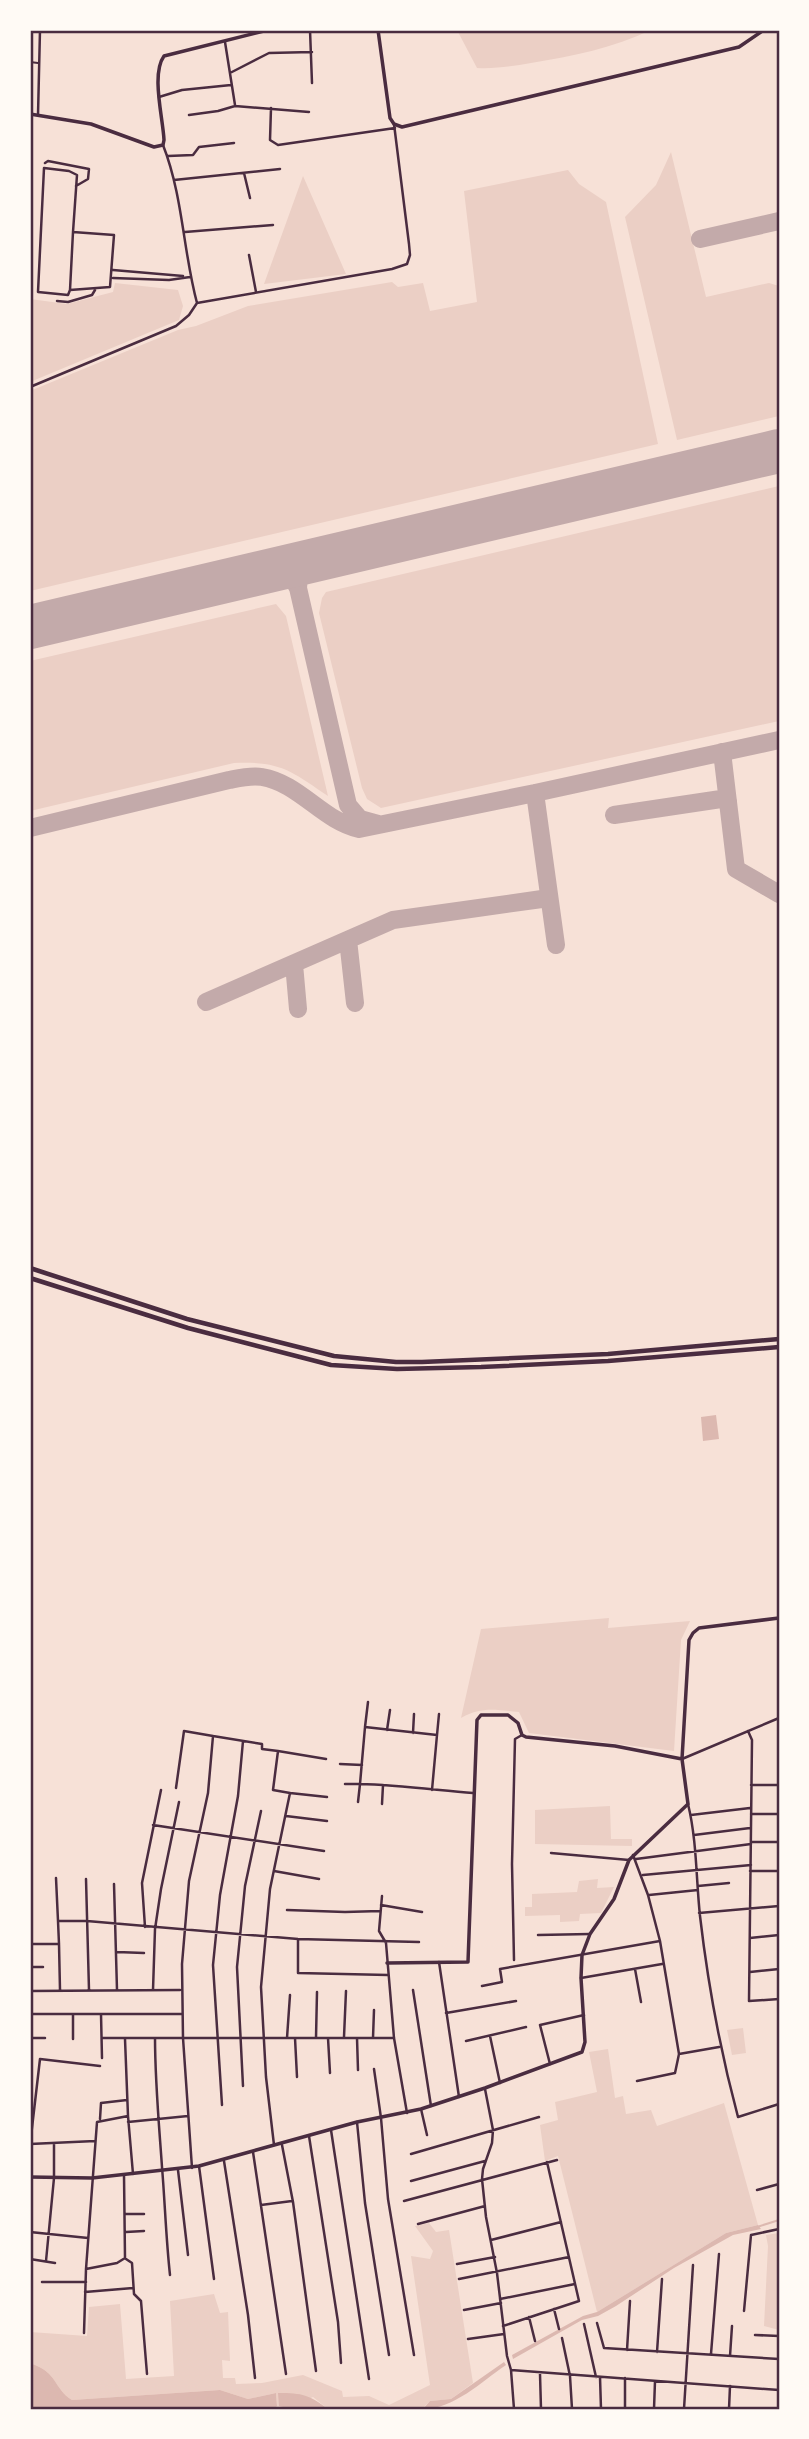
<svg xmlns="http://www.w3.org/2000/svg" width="809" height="2439" viewBox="0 0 809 2439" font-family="'Titillium Web',sans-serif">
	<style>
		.green { fill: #ebcfc5 }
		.water { fill: #dcb8b0 }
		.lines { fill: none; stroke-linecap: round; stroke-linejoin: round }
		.stream { stroke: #dcb8b0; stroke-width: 2 }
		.taxiway { stroke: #c3aaaa; stroke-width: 18 }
		.runway { stroke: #c3aaaa; stroke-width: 44 }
		.service { stroke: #4a2c40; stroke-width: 2 }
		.minor { stroke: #4a2c40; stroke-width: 2.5 }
		.tertiary { stroke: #4a2c40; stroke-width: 3.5 }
		.primary { stroke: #4a2c40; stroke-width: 4.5 }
		.neatline { fill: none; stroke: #4a2c40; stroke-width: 2.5 }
	</style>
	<rect width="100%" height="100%" fill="#f7e1d7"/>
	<path class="green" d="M457 30H651C613 48 573 56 531 63 513 66 496 69 477 68Z
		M671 152 706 297 769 283 779 286V416L677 440 625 217 656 185Z
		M568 170 579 184 606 202 658 444 30 591V391L178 330 196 326 248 306 392 282 398 287 423 283 430 311 477 302 464 191Z
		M303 176 346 274 264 284Z
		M115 283 178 290 183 306 179 320 30 382V299L67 304 113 292Z
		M779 486V721L381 808 367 799 362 788 319 613 322 598 326 592Z
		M276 604 286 616 328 796C291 771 281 761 234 763L30 811V661Z
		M609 1618 608 1628 690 1621 681 1640 674 1751 529 1733 519 1712C496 1710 482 1706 461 1718L481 1629Z
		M610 1806 611 1839H632V1846L535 1844V1810Z
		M598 1879 597 1888 614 1887 601 1913 580 1914 579 1921 560 1922V1915L525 1916V1907H532V1894L577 1892 579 1881Z
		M743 2028 746 2053 732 2055 727 2030Z
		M608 2049 615 2098 623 2096 626 2114 651 2110 657 2126 724 2103 758 2225 726 2233 597 2312 558 2156 545 2161 540 2125 558 2120 555 2102 597 2092 589 2052Z
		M429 2223 436 2232 449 2230 473 2383 451 2399 430 2401 422 2409H328L313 2397 290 2408 291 2409H275L277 2406 276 2393 248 2399 220 2390 72 2400C53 2388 59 2373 30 2363V2332L87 2336 89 2307 120 2304 126 2379 174 2376 170 2301 214 2294 220 2313 228 2312 230 2361 222 2360 223 2378H235L236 2384 262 2383 303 2375 342 2391 343 2397 369 2396 389 2405 430 2385 411 2256 430 2259 433 2251 415 2226Z
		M779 2233V2330L764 2326 768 2246 766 2235Z"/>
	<path class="water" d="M716 1415 719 1439 703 1441 701 1417Z
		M758 2225 761 2229 733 2235 674 2268 616 2306 598 2316 582 2320 513 2359 512 2355 583 2316 597 2312 726 2233Z
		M504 2362 506 2365C481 2382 454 2409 423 2409L430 2401 451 2399Z
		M30 2363C59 2373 53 2388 72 2400L220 2390 248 2399 276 2393 277 2406 275 2409H30Z
		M278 2393C303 2393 309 2395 328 2409H291L279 2406Z"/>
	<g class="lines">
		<path class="stream" d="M757 2227 779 2220"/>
		<path class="taxiway" d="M700 239 779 221
			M277 568 291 576 298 588 348 805 360 819 378 824
			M298 588 299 575 308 561
			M722 752 736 869 779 894
			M535 793 556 945
			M614 815 721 799 728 801
			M30 828 229 780C239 778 251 775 262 777 299 783 323 821 359 829L535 793 779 740
			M348 940 355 1003
			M294 964 298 1009
			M206 1002 393 920 549 898"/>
		<path class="runway" d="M30 627 779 451"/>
		<path class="service" d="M30 62 38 63"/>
		<path class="minor" d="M310 30 312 83
			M225 42 235 105
			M230 73 269 53 312 52
			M159 97 182 90 231 85
			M271 108 270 140 278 145 395 128
			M38 115 40 30
			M189 115 218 111 235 106 309 112
			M163 145C183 196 183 251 197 303
			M168 156 193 155 199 147 234 143
			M45 163 48 161 89 169 88 179 76 186
			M44 168 69 171 77 175 73 232 114 235 110 287 70 290 68 295 38 292Z
			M244 173 250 198
			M174 180 280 169
			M185 232 273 225
			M249 255 256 292
			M113 270 183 276
			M113 278 169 280 190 277
			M70 290 73 232
			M57 301 68 302 92 295 95 290
			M30 387 176 326 189 315 197 303 392 269 407 264 410 255 409 244 394 124
			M365 1727 368 1702
			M387 1730 390 1710
			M748 1731 752 1740 749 2001 779 1999
			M413 1733 414 1714
			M437 1735 439 1714
			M278 1751 326 1759
			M682 1759 779 1718
			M340 1764 362 1765
			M345 1784H360L358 1802
			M751 1785H779
			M176 1788 184 1731 213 1736
			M432 1790 437 1735 365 1727 360 1784C398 1785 436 1790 473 1793
			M290 1793 327 1797
			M382 1804 383 1785
			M688 1804C697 1841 696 1879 700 1916 708 1985 720 2050 738 2117L779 2104
			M751 1814H779
			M691 1815 750 1808
			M286 1816 327 1821
			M153 1825 324 1851
			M694 1835 750 1828
			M751 1842H779
			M551 1853 629 1860
			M633 1855 648 1895 660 1941 679 2054 719 2047
			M636 1859 751 1844
			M274 1871 319 1879
			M750 1871H779
			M643 1875 751 1865
			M56 1878 58 1921
			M86 1879 89 1990
			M114 1884 117 1990
			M698 1886 729 1883
			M649 1895 698 1890
			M382 1896 379 1931 386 1943 394 2038 407 2113
			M381 1905 422 1912
			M287 1910 345 1912 380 1911
			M699 1913 779 1906
			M145 1927 142 1883 161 1790
			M538 1935 590 1934
			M750 1938 779 1935
			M298 1939V1973L388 1975
			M30 1944H59L58 1921H87L298 1939 419 1942
			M59 1944 60 1990
			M117 1952 144 1953
			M514 1960 512 1864 515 1739 522 1735
			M439 1962 459 2097
			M30 1967H43
			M635 1969 641 2002
			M750 1972 779 1969
			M581 1978 662 1964
			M482 1986 502 1982 500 1969 660 1941
			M153 1990 155 1929 161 1889 179 1802
			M413 1990 431 2106
			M30 1991 180 1990
			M446 2013 516 2001
			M30 2014H182
			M101 2014 102 2058
			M490 2036 500 2083
			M344 2037 346 1991
			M30 2038H45
			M102 2038H394
			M155 2038C155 2081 159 2124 162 2167 165 2203 166 2239 170 2275
			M287 2038 290 1995
			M295 2038 297 2077
			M316 2038 317 1992
			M328 2038 330 2073
			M357 2038 358 2070
			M373 2038 374 2010
			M73 2039V2015
			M125 2039 128 2116
			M466 2041 526 2027
			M550 2064 540 2025 584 2015
			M374 2069 381 2118 388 2199 414 2355
			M637 2081 675 2073 679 2054
			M243 2086 237 1967 245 1886 261 1811
			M485 2089 493 2130 492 2143 483 2169 482 2179 486 2217 497 2273 507 2356 511 2370 514 2409
			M222 2105 213 1965 220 1895 238 1796 243 1741
			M421 2109 427 2135
			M100 2119 101 2103 127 2100
			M128 2122 188 2116
			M357 2122 365 2203 389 2355
			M331 2130 369 2379
			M309 2136 338 2322 341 2363
			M30 2144 95 2141
			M30 2145 40 2059 100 2066
			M282 2145 293 2202 316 2371
			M253 2152 286 2374
			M411 2154 539 2117
			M224 2161 248 2315 255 2378
			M199 2166 214 2279
			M192 2168 183 2038 182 1964 189 1881 208 1793 213 1736 262 1744V1749L278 1751 273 1790 290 1793 270 1889 261 1987 266 2077 274 2145
			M178 2170 188 2255
			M411 2181 485 2161
			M757 2190 779 2184
			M404 2201 557 2160
			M261 2205 292 2201
			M126 2214H144
			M418 2224 485 2206
			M30 2232 88 2238
			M126 2232 144 2231
			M491 2240 561 2222
			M30 2259 55 2263
			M126 2259 132 2263 134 2294 141 2301 147 2374
			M46 2261 54 2178V2143
			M457 2264 495 2257
			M86 2269 117 2263 125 2258 124 2175
			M459 2279 569 2257
			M42 2282H86
			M85 2292 133 2288
			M500 2299 575 2284
			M554 2309 559 2329
			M464 2310 501 2303
			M744 2311 751 2235 779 2229
			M529 2317 535 2341
			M597 2323 604 2348 779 2359
			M584 2324 596 2377
			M503 2326 579 2301 547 2162
			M84 2333 86 2269 97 2122 128 2116 133 2174
			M755 2335 779 2336
			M562 2338 570 2376 572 2409
			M468 2339 504 2334
			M627 2350 630 2301
			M657 2352 662 2279
			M711 2354 719 2254
			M730 2356 732 2326
			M511 2370 779 2390
			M540 2374 541 2409
			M600 2377 601 2409
			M625 2409V2378
			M654 2409 655 2381
			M684 2409 693 2265
			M729 2409 730 2386"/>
		<path class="tertiary" d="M378 30 390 118 394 124 402 127 739 47 764 30
			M30 114 91 124 154 147 163 145 164 140C163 118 151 74 164 56L268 30
			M387 1963 468 1962 477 1720 481 1715H508L518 1723 522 1735 526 1737 615 1746 682 1759
			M30 2177 92 2178 199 2166 357 2122 421 2109 485 2088 582 2052 585 2042 581 1978 582 1955 590 1934 614 1899 629 1860 688 1804 682 1759 689 1640 693 1633 699 1628 779 1618"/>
		<path class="primary" d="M30 1268 187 1319 334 1356 396 1362H422L608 1354 779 1339
			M30 1278 188 1328 331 1365 397 1369 481 1367 608 1361 779 1347"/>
	</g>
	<rect width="809" height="2439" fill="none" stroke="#fffaf5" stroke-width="63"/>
	<rect x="32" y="32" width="746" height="2376" class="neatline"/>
</svg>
